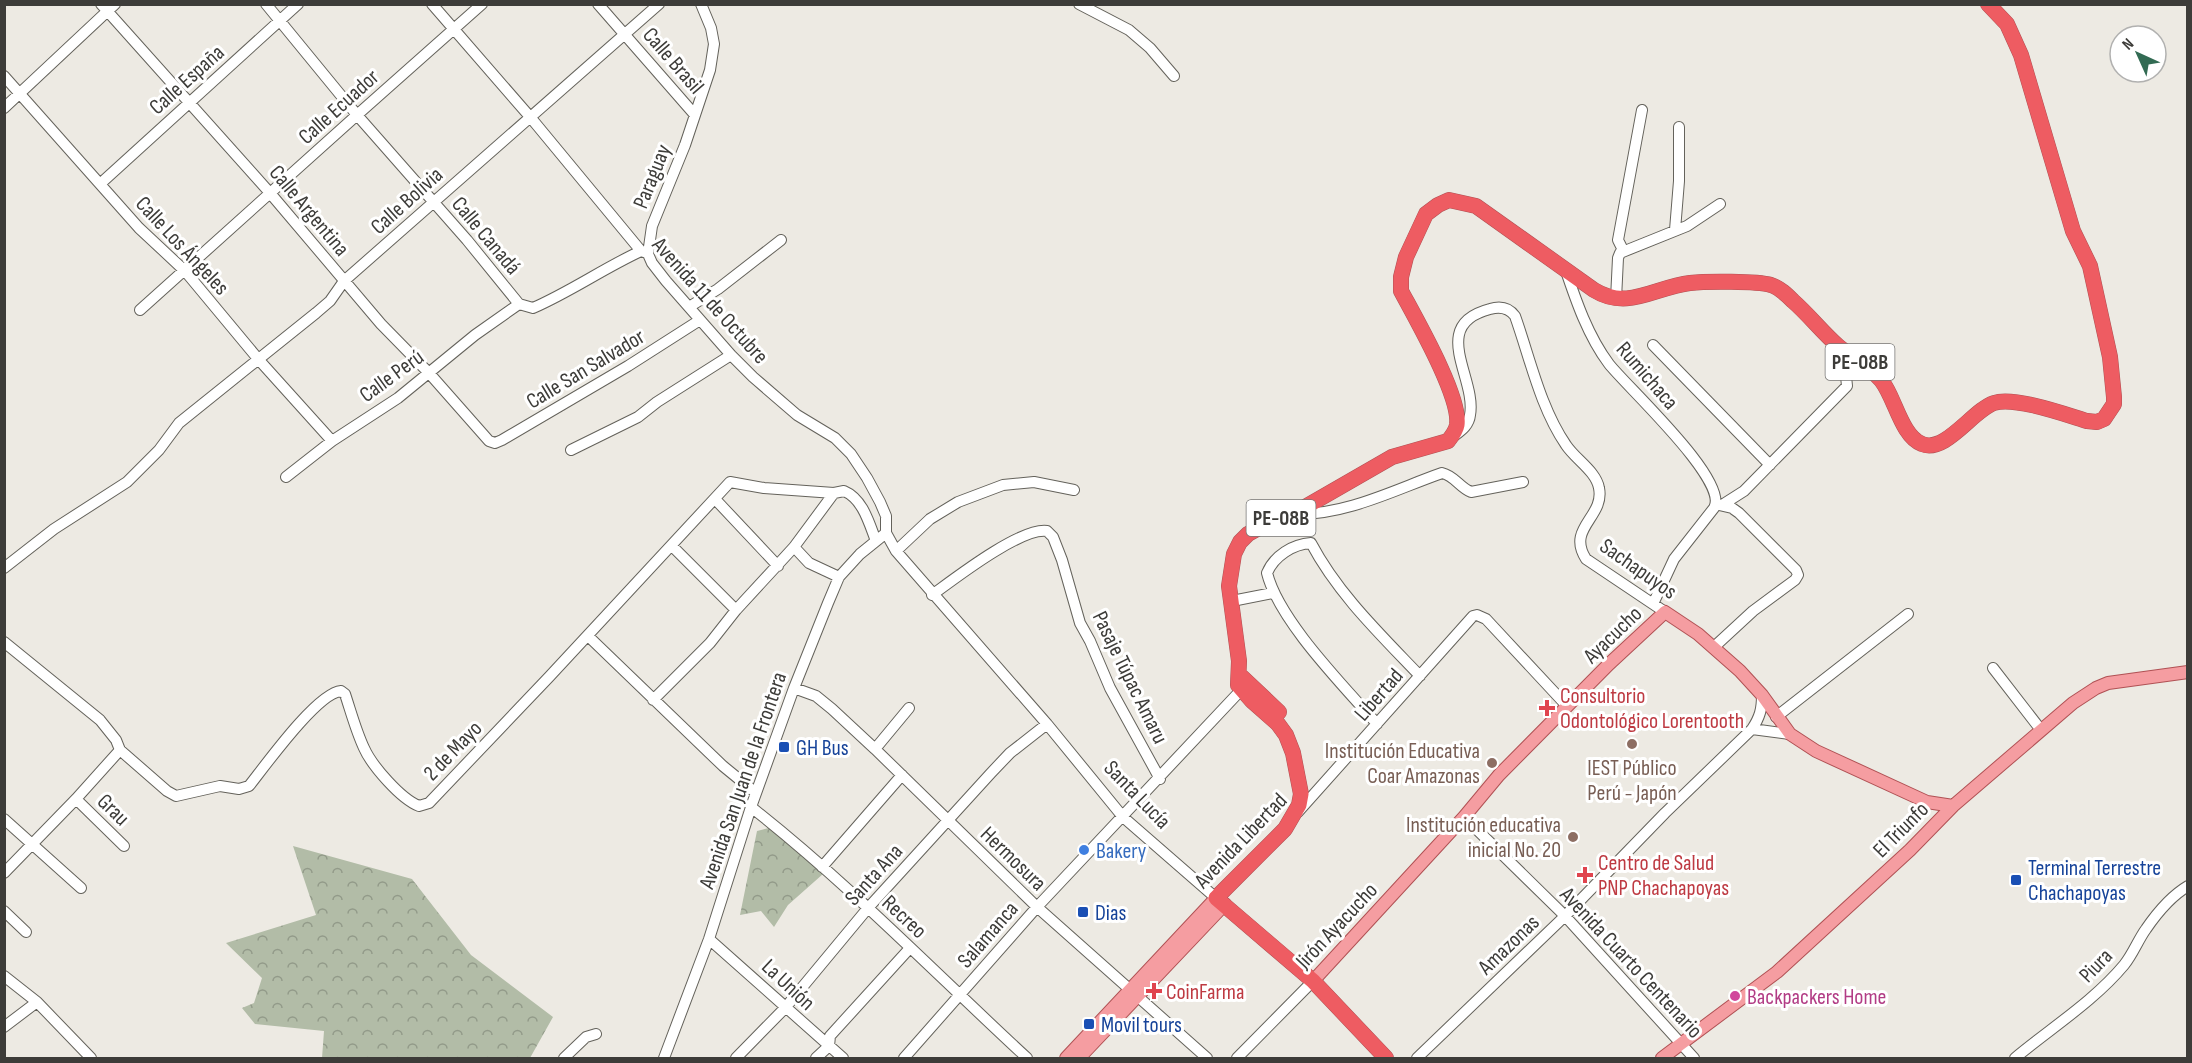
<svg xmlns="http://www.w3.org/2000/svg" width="2192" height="1063" viewBox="0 0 2192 1063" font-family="'Sofia Sans Condensed',sans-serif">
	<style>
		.forest { fill: url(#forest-crowns) }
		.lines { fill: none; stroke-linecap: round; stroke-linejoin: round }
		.minor-casing { stroke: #64625b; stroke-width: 12 }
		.major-casing { stroke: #b05154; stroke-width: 14 }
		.highway-casing { stroke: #b05154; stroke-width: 16 }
		.minor { stroke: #fff; stroke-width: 10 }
		.major { stroke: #f59da1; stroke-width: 12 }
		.highway { stroke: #ee5c62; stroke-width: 15 }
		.health-dot { fill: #e0444e; stroke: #fff; stroke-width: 2 }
		.education-dot { fill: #8d6e63; stroke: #fff; stroke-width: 2 }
		.transit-dot { fill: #1a4fb4; stroke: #fff; stroke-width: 2 }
		.shop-dot { fill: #3f7fe0; stroke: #fff; stroke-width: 2 }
		.hotel-dot { fill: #d1479c; stroke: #fff; stroke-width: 2 }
		.labels { text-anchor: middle; stroke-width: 6; stroke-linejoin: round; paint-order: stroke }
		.shield { fill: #fff; stroke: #777674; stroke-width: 1.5 }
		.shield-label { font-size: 21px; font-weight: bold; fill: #3d3c39 }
		.street-label { font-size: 22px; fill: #3d3c39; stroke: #fff }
		.health-label { font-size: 22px; fill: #be3a42; stroke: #fff; text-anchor: start }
		.transit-label { font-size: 22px; fill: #164399; stroke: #fff; text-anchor: start }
		.education-label { font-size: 22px; fill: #785e54; stroke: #fff; text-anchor: end }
		.shop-label { font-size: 22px; fill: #366cbe; stroke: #fff; text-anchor: start }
		.hotel-label { font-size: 22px; fill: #b23c85; stroke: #fff; text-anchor: start }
	</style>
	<defs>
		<pattern id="forest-crowns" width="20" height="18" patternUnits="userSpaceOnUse" patternTransform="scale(1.5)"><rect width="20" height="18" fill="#b2bca7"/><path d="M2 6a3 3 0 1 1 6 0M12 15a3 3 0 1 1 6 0" fill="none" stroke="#929a89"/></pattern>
	</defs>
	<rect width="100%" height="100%" fill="#edeae3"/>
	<path class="forest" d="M776 826 823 874 788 905 774 927 761 911 740 915 757 831Z
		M293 846 412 879 471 955 553 1017 530 1058H322L324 1031 255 1024 242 1008 254 1003 262 978 226 943 316 915Z"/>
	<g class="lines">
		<g class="minor-casing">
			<path id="minor" d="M101 4 270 193 381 324 429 373 489 441 495 443 502 440 628 366 700 320
				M266 4 357 115 467 240 519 304 533 308C570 292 604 268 641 251
				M432 4 531 118 641 251 647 253
				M598 4 695 115
				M701 4 711 28 714 44 710 70 685 145 652 226 648 254 652 263 666 281 731 355 753 377 797 415 835 438 851 454 867 478 880 502 886 516V533
				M1079 4 1129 30 1150 48 1174 76
				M4 76 139 228 185 271 259 360 332 441
				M4 108 115 4
				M100 184 298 4
				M1675 230 1679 181V127
				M1623 250 1618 240 1642 110
				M1565 268C1576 301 1588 336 1609 364 1627 387 1730 481 1714 508L1674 559 1653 604
				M1616 299 1618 258 1620 253 1687 226 1720 204
				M689 307 718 289 781 240
				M140 310 357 115 482 4
				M1653 345 1770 465
				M1454 436C1462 430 1469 425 1470 415 1477 378 1428 325 1490 309 1500 306 1509 308 1515 316 1530 358 1540 407 1566 445 1575 459 1596 471 1599 488 1605 517 1566 528 1586 559L1665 612
				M571 450 638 417 657 402 731 355
				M286 477 332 441 398 398 475 335 519 304
				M715 499 778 566
				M1722 505 1744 491 1847 386 1846 376 1832 360V341
				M1296 514C1347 515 1396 489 1442 473 1455 476 1459 487 1471 492L1523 482
				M886 533 896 551 1047 724 1123 817 1216 898
				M672 546 736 610 794 547 834 493 844 491C863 499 869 523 876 541
				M794 547 809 563 839 577
				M896 551 930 519 958 502 1003 485 1034 482 1074 490
				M4 568 54 529 127 482 159 450 179 423 316 313 330 301 344 281 659 4
				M932 595C954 579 1021 527 1047 531L1053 537 1062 560 1080 623 1090 641 1110 688 1160 779
				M1232 601 1273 593
				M588 636 723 766 756 793
				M4 642 100 720 116 740 120 750 167 791 176 796 220 786 239 789 249 786C265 766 317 693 341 691L345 694C351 712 356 731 364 748 372 766 401 799 419 806L429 803 549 677 730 482 764 488 834 493
				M1714 647 1753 611 1795 580 1798 575 1796 570 1739 513 1732 508 1719 505
				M1993 668 2041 730
				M794 688 816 696 832 709 875 749 1037 907 1207 1058
				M653 700 710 643 736 610
				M1776 717 1908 614
				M1377 724C1344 686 1279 621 1267 573 1274 556 1293 544 1311 543 1338 594 1380 634 1420 676
				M1752 729 1790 734
				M875 749 909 708
				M76 799 124 846
				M751 807C849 884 936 974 1027 1058
				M1298 812 1473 616 1477 615 1486 619 1567 706
				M1464 817 1565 916 1694 1058
				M4 819 81 888
				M822 867 902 775
				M4 873 76 799 120 750
				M4 911 26 932
				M709 939 843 1058
				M4 976 37 1002 91 1058
				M4 1027 37 1002
				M564 1058 586 1037 596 1034
				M664 1058 709 939 751 807 794 688 828 603 839 577 860 554 886 533
				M736 1058 785 1008 868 908 991 773 1010 753 1047 724
				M816 1058 829 1046 830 1036 910 948
				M904 1058 1037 907 1242 689 1244 683
				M1237 1058 1313 981
				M1417 1058 1565 916 1665 813 1752 729C1760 717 1762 709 1762 695
				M2015 1058C2051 1028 2094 1001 2124 965 2133 954 2138 940 2146 929 2157 913 2171 896 2188 886"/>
		</g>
		<g class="major-casing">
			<path id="major" d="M1313 981 1464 817 1499 775 1609 664 1665 612 1698 634 1740 671 1762 695 1790 734 1816 751 1927 802 1953 806
				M1066 1058 1216 898
				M1079 1058 1225 904
				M1662 1058 1777 972 1910 850 1953 806 2073 703 2096 688 2108 683 2188 672"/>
		</g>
		<g class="highway-casing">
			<path id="highway" d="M1242 677 1279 712
				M1386 1058 1313 981 1216 898 1285 829 1299 805 1301 794 1293 753 1286 735 1278 724 1252 701 1238 685 1239 661 1229 586 1234 554 1240 542 1248 534 1264 525 1293 514 1392 457 1448 441C1452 436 1456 431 1457 425 1461 397 1416 319 1401 291V277L1406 257 1426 214 1438 205 1449 200 1476 206 1594 290C1628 311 1655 287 1690 283 1706 281 1757 281 1771 285 1780 288 1787 295 1793 301 1809 315 1822 332 1838 346 1852 358 1869 366 1881 380 1895 397 1901 436 1922 444 1945 454 1973 410 1994 403 2014 396 2067 415 2087 421L2097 422 2104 419 2114 404V397L2110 357 2090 266 2073 231 2021 55 2007 24 1988 4"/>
		</g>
		<use href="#minor" class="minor"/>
		<use href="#major" class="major"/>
		<use href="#highway" class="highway"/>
	</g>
	<g class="health-dot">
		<path d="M1544 699h6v6h6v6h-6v6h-6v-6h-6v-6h6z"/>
		<path d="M1582 866h6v6h6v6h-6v6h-6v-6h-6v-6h6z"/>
		<path d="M1151 982h6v6h6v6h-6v6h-6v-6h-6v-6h6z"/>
	</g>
	<g class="education-dot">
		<circle cx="1632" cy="744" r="6"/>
		<circle cx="1492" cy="763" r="6"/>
		<circle cx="1573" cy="837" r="6"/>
	</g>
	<g class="transit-dot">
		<rect x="778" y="741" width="12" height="12" rx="3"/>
		<rect x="2010" y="874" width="12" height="12" rx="3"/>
		<rect x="1077" y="906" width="12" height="12" rx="3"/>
		<rect x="1083" y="1018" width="12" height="12" rx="3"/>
	</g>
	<circle class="shop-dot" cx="1084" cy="850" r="6"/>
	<circle class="hotel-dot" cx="1735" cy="996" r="6"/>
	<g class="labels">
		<g class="shield">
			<rect x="1825.5" y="344" width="69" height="36" rx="4.5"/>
			<rect x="1246.5" y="500" width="69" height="36" rx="4.5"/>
		</g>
		<g class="shield-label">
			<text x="1860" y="369">PE-08B</text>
			<text x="1281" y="525">PE-08B</text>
		</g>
		<g class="street-label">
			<text transform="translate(674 60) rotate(49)" y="8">Calle Brasil</text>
			<text transform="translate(186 79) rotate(-42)" y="8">Calle España</text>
			<text transform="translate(338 106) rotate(-42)" y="8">Calle Ecuador</text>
			<text transform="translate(651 176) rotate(-68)" y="8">Paraguay</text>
			<text transform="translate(406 200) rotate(-42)" y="8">Calle Bolivia</text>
			<text transform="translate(310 210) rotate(50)" y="8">Calle Argentina</text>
			<text transform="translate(487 235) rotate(50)" y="8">Calle Canadá</text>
			<text transform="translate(183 245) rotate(47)" y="8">Calle Los Ángeles</text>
			<text transform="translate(711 300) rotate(48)" y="8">Avenida 11 de Octubre</text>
			<text transform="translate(585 368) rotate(-31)" y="8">Calle San Salvador</text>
			<text transform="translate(391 375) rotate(-36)" y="8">Calle Perú</text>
			<text transform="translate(1648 375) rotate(49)" y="8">Rumichaca</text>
			<text transform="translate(1639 568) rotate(35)" y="8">Sachapuyos</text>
			<text transform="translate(1612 634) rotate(-44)" y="8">Ayacucho</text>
			<text transform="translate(1131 677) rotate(64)" y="8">Pasaje Túpac Amaru</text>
			<text transform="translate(1378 694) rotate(-49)" y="8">Libertad</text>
			<text transform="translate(452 750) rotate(-46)" y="8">2 de Mayo</text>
			<text transform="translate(742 780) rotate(-71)" y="8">Avenida San Juan de la Frontera</text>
			<text transform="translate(1138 794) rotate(46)" y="8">Santa Lucía</text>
			<text transform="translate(114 809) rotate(44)" y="8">Grau</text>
			<text transform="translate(1900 829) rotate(-45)" y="8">El Triunfo</text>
			<text transform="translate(1240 840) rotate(-46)" y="8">Avenida Libertad</text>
			<text transform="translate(1014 858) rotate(44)" y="8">Hermosura</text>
			<text transform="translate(873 874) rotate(-48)" y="8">Santa Ana</text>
			<text transform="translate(905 916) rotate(43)" y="8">Recreo</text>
			<text transform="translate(1336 925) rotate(-47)" y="8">Jirón Ayacucho</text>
			<text transform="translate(987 934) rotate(-49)" y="8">Salamanca</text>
			<text transform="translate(1508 944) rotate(-44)" y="8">Amazonas</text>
			<text transform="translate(1632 962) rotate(47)" y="8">Avenida Cuarto Centenario</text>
			<text transform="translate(2095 965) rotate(-46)" y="8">Piura</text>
			<text transform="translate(789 984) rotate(43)" y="8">La Unión</text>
		</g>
		<g class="health-label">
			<text x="1560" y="703">Consultorio<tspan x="1560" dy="25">Odontológico Lorentooth</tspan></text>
			<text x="1598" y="870">Centro de Salud<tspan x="1598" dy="25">PNP Chachapoyas</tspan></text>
			<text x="1166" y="999">CoinFarma</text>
		</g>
		<g class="transit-label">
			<text x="796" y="755">GH Bus</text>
			<text x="2028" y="875">Terminal Terrestre<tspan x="2028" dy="25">Chachapoyas</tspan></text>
			<text x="1095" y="920">Dias</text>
			<text x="1101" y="1032">Movil tours</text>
		</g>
		<g class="education-label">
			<text x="1480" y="758">Institución Educativa<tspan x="1480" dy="25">Coar Amazonas</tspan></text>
			<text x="1632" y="775" text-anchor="middle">IEST Público<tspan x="1632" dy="25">Perú - Japón</tspan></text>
			<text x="1561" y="832">Institución educativa<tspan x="1561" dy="25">inicial No. 20</tspan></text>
		</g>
		<g class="shop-label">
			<text x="1096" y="858">Bakery</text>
		</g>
		<g class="hotel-label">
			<text x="1747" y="1004">Backpackers Home</text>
		</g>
	</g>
	<rect width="2192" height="1063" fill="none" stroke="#3d3c39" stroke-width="12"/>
	<g transform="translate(2138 54) rotate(315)"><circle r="28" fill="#ffffff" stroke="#b1b1b0" stroke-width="1.5"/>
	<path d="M0-4.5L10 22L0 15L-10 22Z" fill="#326b53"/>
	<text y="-9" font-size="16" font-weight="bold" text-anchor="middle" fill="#3d3c39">N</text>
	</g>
</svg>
